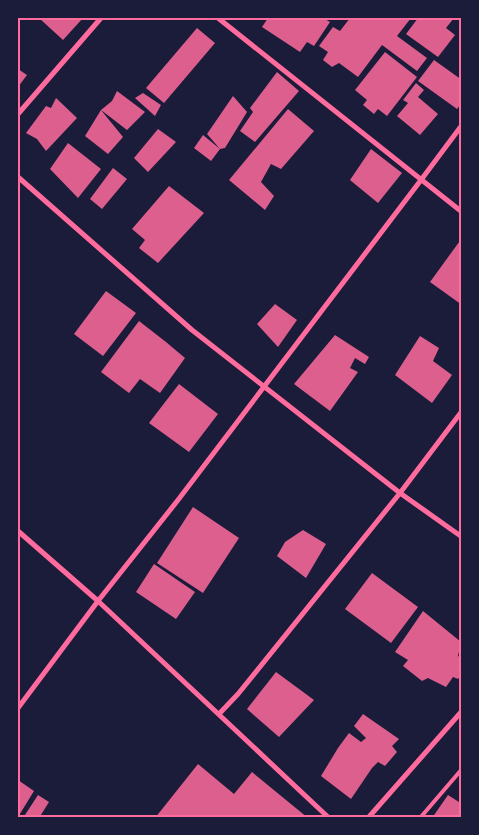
<svg xmlns="http://www.w3.org/2000/svg" width="479" height="835" viewBox="0 0 479 835" font-family="Arial,sans-serif">
	<style>
		.building { fill: #dd5f8e }
		.lines { fill: none; stroke-linecap: round; stroke-linejoin: round }
		.service { stroke: #ff6b9d; stroke-width: 4 }
		.minor { stroke: #ff6b9d; stroke-width: 5 }
		.neatline { fill: none; stroke: #ff6b9d; stroke-width: 2 }
	</style>
	<rect width="100%" height="100%" fill="#1b1b3a"/>
	<path class="building" d="M39 18H83L63 40Z
		M268 18H323L330 22 314 46 307 42 300 52 262 27Z
		M350 18H411L397 36 427 58 417 71 382 45 358 77 339 63 332 67 323 60 328 52 319 46 333 27 340 31Z
		M418 18H454L446 28 455 35 438 57 406 34Z
		M197 28 215 43 164 103 146 88Z
		M385 52 417 77 387 116 378 109 374 114 363 105 367 100 355 90Z
		M434 60 462 80V103L457 109 418 81Z
		M18 69 27 75 18 87Z
		M277 72 299 91 255 142 240 131 253 112 250 108Z
		M416 83 424 90 418 97 438 114 420 135 397 116 408 103 403 100Z
		M117 91 145 112 127 130 101 110 123 137 108 154 85 136 101 110 112 101Z
		M143 93 161 105 155 116 135 98Z
		M233 96 247 112 225 148 220 149 211 161 194 148 203 135 220 149 207 134Z
		M56 98 77 118 46 151 37 139 26 133 46 106 51 108Z
		M288 109 314 131 281 169 271 164 261 182 274 196 265 210 229 180Z
		M158 129 176 142 148 172 134 158Z
		M68 143 101 169 78 198 50 169Z
		M371 149 402 173 378 203 350 180Z
		M113 168 127 179 102 209 90 199Z
		M169 186 204 213 158 263 139 248 145 240 132 229Z
		M462 238V305L430 282Z
		M106 291 136 313 103 356 74 334Z
		M275 304 297 320 278 347 257 324Z
		M139 321 166 342 185 358 160 393 140 379 129 393 101 372Z
		M335 335 369 357 365 364 355 358 350 368 358 372 330 411 294 384Z
		M420 336 439 348 433 361 452 375 432 403 395 375Z
		M179 384 218 414 189 452 149 423Z
		M193 507 239 538 203 593 157 563Z
		M303 530 326 544 306 578 277 556 285 542Z
		M154 564 195 592 176 619 136 592Z
		M372 573 418 607 391 643 345 609Z
		M423 611 461 642 458 656 462 658V674L458 679 453 677 446 687 428 678 422 681 403 666 408 660 395 652Z
		M276 672 314 700 279 737 247 709Z
		M363 714 399 739 392 746 397 752 385 766 378 762 372 768 351 799 321 776 338 748 349 733 361 742 366 738 354 726Z
		M198 764 234 794 252 772 308 818H155Z
		M18 780 34 791 18 817Z
		M38 795 49 802 39 818H23Z
		M448 795 462 804V818H432Z"/>
	<g class="lines">
		<path class="service" d="M420 818 462 769"/>
		<path class="minor" d="M218 18 462 212
			M18 114 101 18
			M18 177 192 330 400 493 462 537
			M18 531 98 601 329 818
			M18 708 98 601 178 500 421 180 462 125
			M219 714 238 694 400 493 462 411
			M368 818 462 711"/>
	</g>
	<rect width="479" height="835" fill="none" stroke="#1b1b3a" stroke-width="38"/>
	<rect x="19" y="19" width="441" height="797" class="neatline"/>
</svg>
